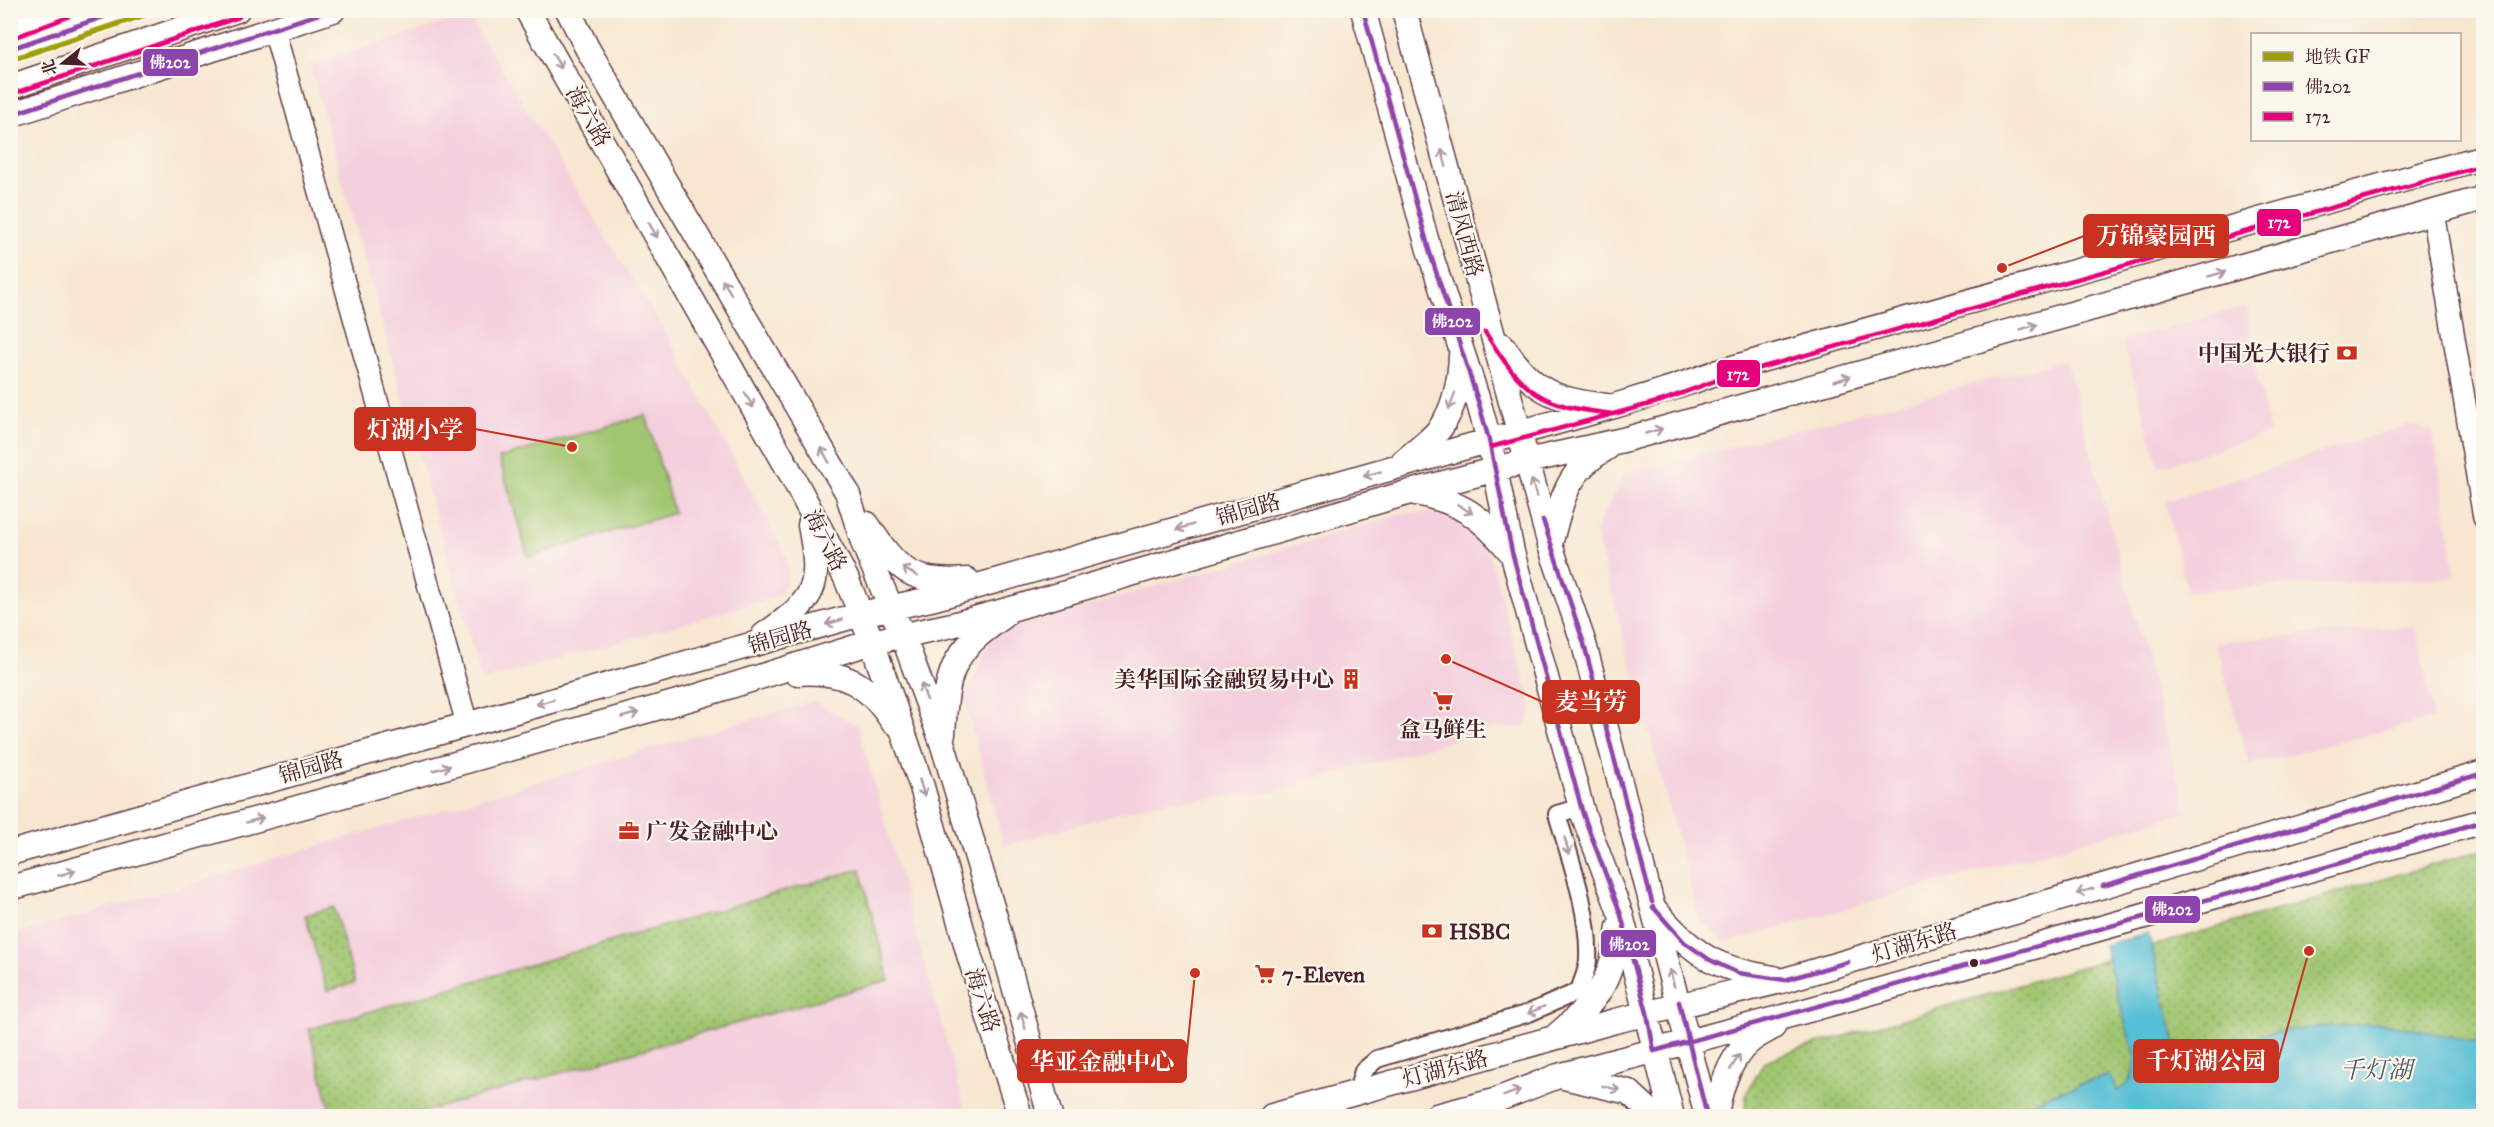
<svg xmlns="http://www.w3.org/2000/svg" width="2494" height="1127" viewBox="0 0 2494 1127" font-family="'IM FELL Great Primer','Noto Serif SC',serif">
	<style>
		.built { fill: #f4cfdd }
		.grass { fill: #a0c671; stroke: #75724e; stroke-width: 1.5 }
		.park { fill: url(#park-dots); stroke: #75724e; stroke-width: 1.5 }
		.water { fill: #59c0d6; stroke: #527080; stroke-width: 1.5 }
		.lines { fill: none; stroke-linecap: round; stroke-linejoin: round }
		.minor-casing { stroke: #643d44; stroke-width: 20 }
		.tertiary-casing { stroke: #643d44; stroke-width: 24 }
		.secondary-casing { stroke: #643d44; stroke-width: 27 }
		.primary-casing { stroke: #643d44; stroke-width: 30 }
		.minor { stroke: #fff; stroke-width: 16 }
		.tertiary { stroke: #fff; stroke-width: 21 }
		.secondary { stroke: #fff; stroke-width: 24 }
		.primary { stroke: #fff; stroke-width: 27 }
		.bus-1-casing { stroke: #fbf7ec; stroke-width: 9 }
		.bus-2-casing { stroke: #fbf7ec; stroke-width: 9 }
		.bus-1 { stroke: #8e44ad; stroke-width: 4.5 }
		.bus-2 { stroke: #e5007d; stroke-width: 4.5 }
		.metro-1-casing { stroke: #fbf7ec; stroke-width: 10 }
		.metro-1 { stroke: #9f9f0d; stroke-width: 6 }
		.oneway { stroke: #ae9aa0 }
		.bus-dot { fill: #4a1f2b; stroke: #fbf7ec; stroke-width: 2 }
		.labels { text-anchor: middle; stroke-width: 4.5; stroke-linejoin: round; paint-order: stroke }
		.street-label { font-size: 22px; fill: #4a1f2b; stroke: #fbf7ec }
		.poi-label { font-size: 22px; font-weight: bold; fill: #4a1f2b; stroke: #fbf7ec; text-anchor: start }
		.water-label { font-size: 24px; font-style: italic; fill: #4f5767; stroke: #fbf7ec }
		.leader { fill: none; stroke: #c8321e; stroke-width: 2 }
		.callout-dot { fill: #c8321e; stroke: #fbf7ec; stroke-width: 2 }
		.callout { fill: #c8321e; stroke: #c8321e; stroke-width: 2 }
		.callout-label { font-size: 24px; text-anchor: middle; font-weight: bold; fill: #fff }
		.line-badge { stroke: #fbf7ec; stroke-width: 2 }
		.badge-label { font-size: 16px; text-anchor: middle; font-weight: bold; fill: #fff }
	</style>
	<defs>
		<pattern id="park-dots" width="8" height="8" patternUnits="userSpaceOnUse" patternTransform="scale(1.5)"><rect width="8" height="8" fill="#a0c671"/><path d="M2 2h.1M6 6h.1" fill="none" stroke="#84a05d" stroke-width="1.8" stroke-linecap="round"/></pattern>
	</defs>
	<rect width="100%" height="100%" fill="#fbf7ec"/>
	<filter id="ink" filterUnits="userSpaceOnUse"><feTurbulence type="fractalNoise" baseFrequency=".0167" numOctaves="2"/><feDisplacementMap in="SourceGraphic" scale="12" xChannelSelector="R" yChannelSelector="G"/><feConvolveMatrix kernelMatrix="1 2 1 2 8 2 1 2 1" color-interpolation-filters="sRGB"/></filter>
	<filter id="wash" filterUnits="userSpaceOnUse"><feTurbulence type="fractalNoise" baseFrequency=".008" numOctaves="4" result="noise"/><feDisplacementMap in="SourceGraphic" scale="24" xChannelSelector="R" yChannelSelector="G"/><feGaussianBlur stdDeviation="1.35" result="paint"/><feColorMatrix in="noise" values="0 0 0 0 0 0 0 0 0 0 0 0 0 0 0 0 0 1.4 0 .05"/><feComposite in="paint" operator="in"/></filter>
	<g filter="url(#wash)">
		<rect width="100%" height="100%" fill="#f7e7d1"/>
		<path class="built" d="M468 15 670 340 785 554 788 577 779 596 482 681 310 65Z
			M2248 306 2252 351 2269 433 2159 467 2122 340Z
			M2066 360 2187 812 1725 943 1699 920 1595 531 1625 474Z
			M2411 424 2433 431 2456 577 2187 591 2165 501Z
			M1405 513H1452L1483 532 1533 711 1523 728 1497 727 1269 793 1150 804 1004 846 964 698 993 634Z
			M2415 626 2434 718 2249 765 2215 642Z
			M814 701 858 726 967 1116H11V936Z"/>
		<path class="grass" d="M646 415 674 513 528 557 499 458Z"/>
		<path class="park" d="M2483 850V1116H1745L1746 1094 1764 1062 1786 1053Z
			M860 869 889 980 409 1116H332L309 1029Z
			M334 907 355 983 327 991 305 915Z"/>
		<path class="water" d="M2148 933 2180 1061 2192 1067 2208 1062 2207 1043 2296 1029 2383 1023 2483 1043V1116H2006L2054 1093 2109 1075 2117 1091C2132 1082 2135 1072 2134 1055L2104 945Z"/>
	</g>
	<g filter="url(#ink)">
		<g class="lines">
			<g class="minor-casing">
				<path id="minor" d="M1357 1092 1363 1071 1377 1059 1529 1013 1579 991C1582 981 1588 969 1588 959 1590 913 1570 858 1557 814L1581 807"/>
			</g>
			<g class="tertiary-casing">
				<path id="tertiary" d="M274 30 467 724
					M2433 212 2484 518"/>
			</g>
			<g class="secondary-casing">
				<path id="secondary" d="M527 10 789 470 846 578 872 642 922 787 970 958 1020 1116
					M568 10 587 48 847 492 864 545 903 636 942 742 995 917 1050 1116
					M1363 10 1429 250 1479 404 1489 440 1512 552 1583 814 1621 915 1672 1116
					M1404 10 1550 545 1584 644 1707 1116
					M10 31 65 10
					M10 49 124 10
					M10 87 237 10
					M10 115 333 10
					M1502 345C1534 391 1550 399 1606 406
					M1403 462C1415 451 1432 440 1441 427 1455 407 1460 379 1461 355
					M1415 493C1460 501 1482 517 1510 551
					M867 524C897 570 910 584 967 580
					M1550 545C1561 503 1565 471 1607 448
					M764 635C816 599 822 588 810 525
					M797 673C843 670 868 683 893 722
					M943 734C947 671 950 653 1004 616
					M10 853 861 614 935 598C1105 550 1275 502 1445 453 1536 427 1629 405 1718 372L2484 157
					M10 888 692 698 872 642 952 625 1018 607 1410 492 1527 461 1623 440 2484 198
					M1657 912C1695 956 1716 969 1774 978
					M1557 1035C1598 1000 1612 982 1619 927
					M1564 1077 1629 1092 1655 1116
					M1272 1116 1615 1021 1785 980 2484 773
					M1436 1116 1494 1101 1558 1076 1794 1014 2484 821
					M1716 1116C1719 1092 1729 1059 1749 1042 1756 1036 1765 1032 1773 1027"/>
			</g>
			<g class="primary-casing">
				<path id="primary" d="M61 13 83 10"/>
			</g>
			<use href="#minor" class="minor"/>
			<use href="#tertiary" class="tertiary"/>
			<use href="#secondary" class="secondary"/>
			<use href="#primary" class="primary"/>
			<g class="bus-1-casing">
				<path id="bus-1" d="M1363 10 1429 250 1479 404 1489 440 1512 552 1583 814 1621 915 1647 1013 1654 1051 2323 868 2484 821
					M10 49 123 10
					M10 115 331 10
					M1543 520 1584 644 1652 902
					M2103 886 2484 773
					M1653 907 1684 942 1710 960 1738 973 1785 980 1848 962
					M1679 1002 1707 1116"/>
			</g>
			<g class="bus-2-casing">
				<path id="bus-2" d="M13 38 68 17
					M12 94 239 17
					M1485 332C1524 394 1539 406 1613 414
					M1491 447 1661 401 1720 379 2484 165"/>
			</g>
			<use href="#bus-1" class="bus-1"/>
			<use href="#bus-2" class="bus-2"/>
			<g class="metro-1-casing">
				<path id="metro-1" d="M10 60 159 10"/>
			</g>
			<use href="#metro-1" class="metro-1"/>
		</g>
		<defs><path id="oneway-shaft" d="M-6 0H5M1.5-3L5.5 0L1.5 3" fill="none" stroke-width="1.6" stroke-linecap="round" stroke-linejoin="round" transform="scale(1.5)"/></defs>
		<g class="oneway">
			<use href="#oneway-shaft" transform="translate(557 61) rotate(60)"/>
			<use href="#oneway-shaft" transform="translate(1444 158) rotate(-105)"/>
			<use href="#oneway-shaft" transform="translate(653 230) rotate(60)"/>
			<use href="#oneway-shaft" transform="translate(2217 274) rotate(-16)"/>
			<use href="#oneway-shaft" transform="translate(727 287) rotate(-120)"/>
			<use href="#oneway-shaft" transform="translate(2029 327) rotate(-16)"/>
			<use href="#oneway-shaft" transform="translate(1842 379) rotate(-16)"/>
			<use href="#oneway-shaft" transform="translate(749 400) rotate(60)"/>
			<use href="#oneway-shaft" transform="translate(1452 401) rotate(110)"/>
			<use href="#oneway-shaft" transform="translate(1654 431) rotate(-16)"/>
			<use href="#oneway-shaft" transform="translate(825 455) rotate(-120)"/>
			<use href="#oneway-shaft" transform="translate(1372 474) rotate(164)"/>
			<use href="#oneway-shaft" transform="translate(1534 488) rotate(-105)"/>
			<use href="#oneway-shaft" transform="translate(1465 509) rotate(32)"/>
			<use href="#oneway-shaft" transform="translate(1185 527) rotate(164)"/>
			<use href="#oneway-shaft" transform="translate(910 572) rotate(-151)"/>
			<use href="#oneway-shaft" transform="translate(834 622) rotate(164)"/>
			<use href="#oneway-shaft" transform="translate(924 692) rotate(-110)"/>
			<use href="#oneway-shaft" transform="translate(545 702) rotate(164)"/>
			<use href="#oneway-shaft" transform="translate(630 715) rotate(-16)"/>
			<use href="#oneway-shaft" transform="translate(442 768) rotate(-16)"/>
			<use href="#oneway-shaft" transform="translate(922 788) rotate(73)"/>
			<use href="#oneway-shaft" transform="translate(255 820) rotate(-16)"/>
			<use href="#oneway-shaft" transform="translate(1567 846) rotate(74)"/>
			<use href="#oneway-shaft" transform="translate(67 873) rotate(-16)"/>
			<use href="#oneway-shaft" transform="translate(2085 891) rotate(163)"/>
			<use href="#oneway-shaft" transform="translate(1672 978) rotate(-105)"/>
			<use href="#oneway-shaft" transform="translate(1536 1010) rotate(156)"/>
			<use href="#oneway-shaft" transform="translate(1023 1020) rotate(-105)"/>
			<use href="#oneway-shaft" transform="translate(1735 1062) rotate(-58)"/>
			<use href="#oneway-shaft" transform="translate(1611 1088) rotate(14)"/>
			<use href="#oneway-shaft" transform="translate(1512 1093) rotate(-21)"/>
		</g>
	</g>
	<defs>
		<g id="bank-bare" transform="scale(1.62)"><path d="M-6-4H6V4H-6ZM0-2.3a2.3 2.3 0 1 0 0 4.6a2.3 2.3 0 1 0 0-4.6Z" fill="#c8321e" stroke="#fbf7ec" stroke-width="2.5" paint-order="stroke"/></g>
		<g id="building-bare" transform="scale(1.62)"><path d="M-4-6H4V6H1V3H-1V6H-4ZM-2.5-4.3h1.7v1.8h-1.7ZM.8-4.3h1.7v1.8H.8ZM-2.5-1h1.7V.8h-1.7ZM.8-1h1.7V.8H.8Z" fill="#c8321e" stroke="#fbf7ec" stroke-width="2.5" paint-order="stroke"/></g>
		<g id="supermarket-bare" transform="scale(1.62)"><path d="M-6-5.5h2.5l.6 2H6L4.5 2H-2.5L-4.4-4H-6ZM-1.5 3.2a1.3 1.3 0 1 0 .1 0ZM3 3.2a1.3 1.3 0 1 0 .1 0Z" fill="#c8321e" stroke="#fbf7ec" stroke-width="2.5" paint-order="stroke"/></g>
		<g id="office-bare" transform="scale(1.62)"><path d="M-6-3h4V-5.5h4V-3h4V5H-6ZM-1-4.5V-3h2v-1.5ZM-6 0V1H6V0Z" fill="#c8321e" stroke="#fbf7ec" stroke-width="2.5" paint-order="stroke"/></g>
	</defs>
	<g fill-rule="evenodd">
		<use href="#bank-bare" x="2347" y="353"/>
		<use href="#building-bare" x="1351" y="679"/>
		<use href="#supermarket-bare" x="1443" y="701"/>
		<use href="#office-bare" x="629" y="831"/>
		<use href="#bank-bare" x="1432" y="931"/>
		<use href="#supermarket-bare" x="1265" y="974"/>
	</g>
	<circle class="bus-dot" cx="1974" cy="963" r="5"/>
	<g class="labels">
		<g class="street-label">
			<text transform="translate(589 116) rotate(60)" y="8">海六路</text>
			<text transform="translate(1465 234) rotate(75)" y="8">清风西路</text>
			<text transform="translate(1248 509) rotate(-16)" y="8">锦园路</text>
			<text transform="translate(826 540) rotate(62)" y="8">海六路</text>
			<text transform="translate(780 637) rotate(-16)" y="8">锦园路</text>
			<text transform="translate(311 767) rotate(-16)" y="8">锦园路</text>
			<text transform="translate(1914 942) rotate(-17)" y="8">灯湖东路</text>
			<text transform="translate(983 1000) rotate(72)" y="8">海六路</text>
			<text transform="translate(1445 1068) rotate(-15)" y="8">灯湖东路</text>
		</g>
		<g class="poi-label">
			<text x="2330" y="361" text-anchor="end">中国光大银行</text>
			<text x="1334" y="687" text-anchor="end">美华国际金融贸易中心</text>
			<text x="1443" y="737" text-anchor="middle">盒马鲜生</text>
			<text x="646" y="839">广发金融中心</text>
			<text x="1449" y="939">HSBC</text>
			<text x="1282" y="982">7-Eleven</text>
		</g>
		<g class="water-label">
			<text x="2376" y="1078">千灯湖</text>
		</g>
	</g>
	<path class="leader" d="M2002 268L2084 236M572 447L475 429M1446 659L1543 702M2309 951L2278 1061M1195 973L1186 1061"/>
	<g class="callout-dot">
		<circle cx="2002" cy="268" r="6"/>
		<circle cx="572" cy="447" r="6"/>
		<circle cx="1446" cy="659" r="6"/>
		<circle cx="2309" cy="951" r="6"/>
		<circle cx="1195" cy="973" r="6"/>
	</g>
	<g class="callout">
		<rect x="2084" y="215" width="144" height="42" rx="6"/>
		<rect x="355" y="408" width="120" height="42" rx="6"/>
		<rect x="1543" y="681" width="96" height="42" rx="6"/>
		<rect x="2134" y="1040" width="144" height="42" rx="6"/>
		<rect x="1018" y="1040" width="168" height="42" rx="6"/>
	</g>
	<g class="callout-label">
		<text x="2156" y="244">万锦豪园西</text>
		<text x="415" y="438">灯湖小学</text>
		<text x="1591" y="710">麦当劳</text>
		<text x="2206" y="1069">千灯湖公园</text>
		<text x="1102" y="1070">华亚金融中心</text>
	</g>
	<g class="line-badge">
		<rect x="142" y="48" width="57" height="29" rx="6" fill="#8e44ad"/>
		<rect x="2256" y="208" width="46" height="29" rx="6" fill="#e5007d"/>
		<rect x="1424" y="307" width="57" height="29" rx="6" fill="#8e44ad"/>
		<rect x="1716" y="359" width="45" height="29" rx="6" fill="#e5007d"/>
		<rect x="2144" y="895" width="57" height="29" rx="6" fill="#8e44ad"/>
		<rect x="1600" y="929" width="57" height="29" rx="6" fill="#8e44ad"/>
	</g>
	<g class="badge-label">
		<text x="170" y="68">佛202</text>
		<text x="2279" y="228">172</text>
		<text x="1452" y="327">佛202</text>
		<text x="1738" y="380">172</text>
		<text x="2172" y="915">佛202</text>
		<text x="1629" y="950">佛202</text>
	</g>
	<rect width="2494" height="1127" fill="none" stroke="#fbf7ec" stroke-width="36"/>
	<rect x="2251" y="33" width="210" height="108" fill="#fbf7ec" stroke="#b4a19f" stroke-width="1.5"/>
	<rect x="2263" y="52" width="30" height="9" fill="#9f9f0d" stroke="#b4a19f" stroke-width="1.5"/>
	<text x="2305" y="63" font-size="18" fill="#4a1f2b">地铁 GF</text>
	<rect x="2263" y="82" width="30" height="9" fill="#8e44ad" stroke="#b4a19f" stroke-width="1.5"/>
	<text x="2305" y="93" font-size="18" fill="#4a1f2b">佛202</text>
	<rect x="2263" y="112" width="30" height="9" fill="#e5007d" stroke="#b4a19f" stroke-width="1.5"/>
	<text x="2305" y="123" font-size="18" fill="#4a1f2b">172</text>
	<g transform="translate(63 63) rotate(252)" stroke="#fbf7ec" stroke-width="4.5" paint-order="stroke">
	<path d="M0-4.5L10 22L0 15L-10 22Z" fill="#4a1f2b"/>
	<text y="-9" font-size="16" font-weight="bold" text-anchor="middle" fill="#4a1f2b">北</text>
	</g>
</svg>
